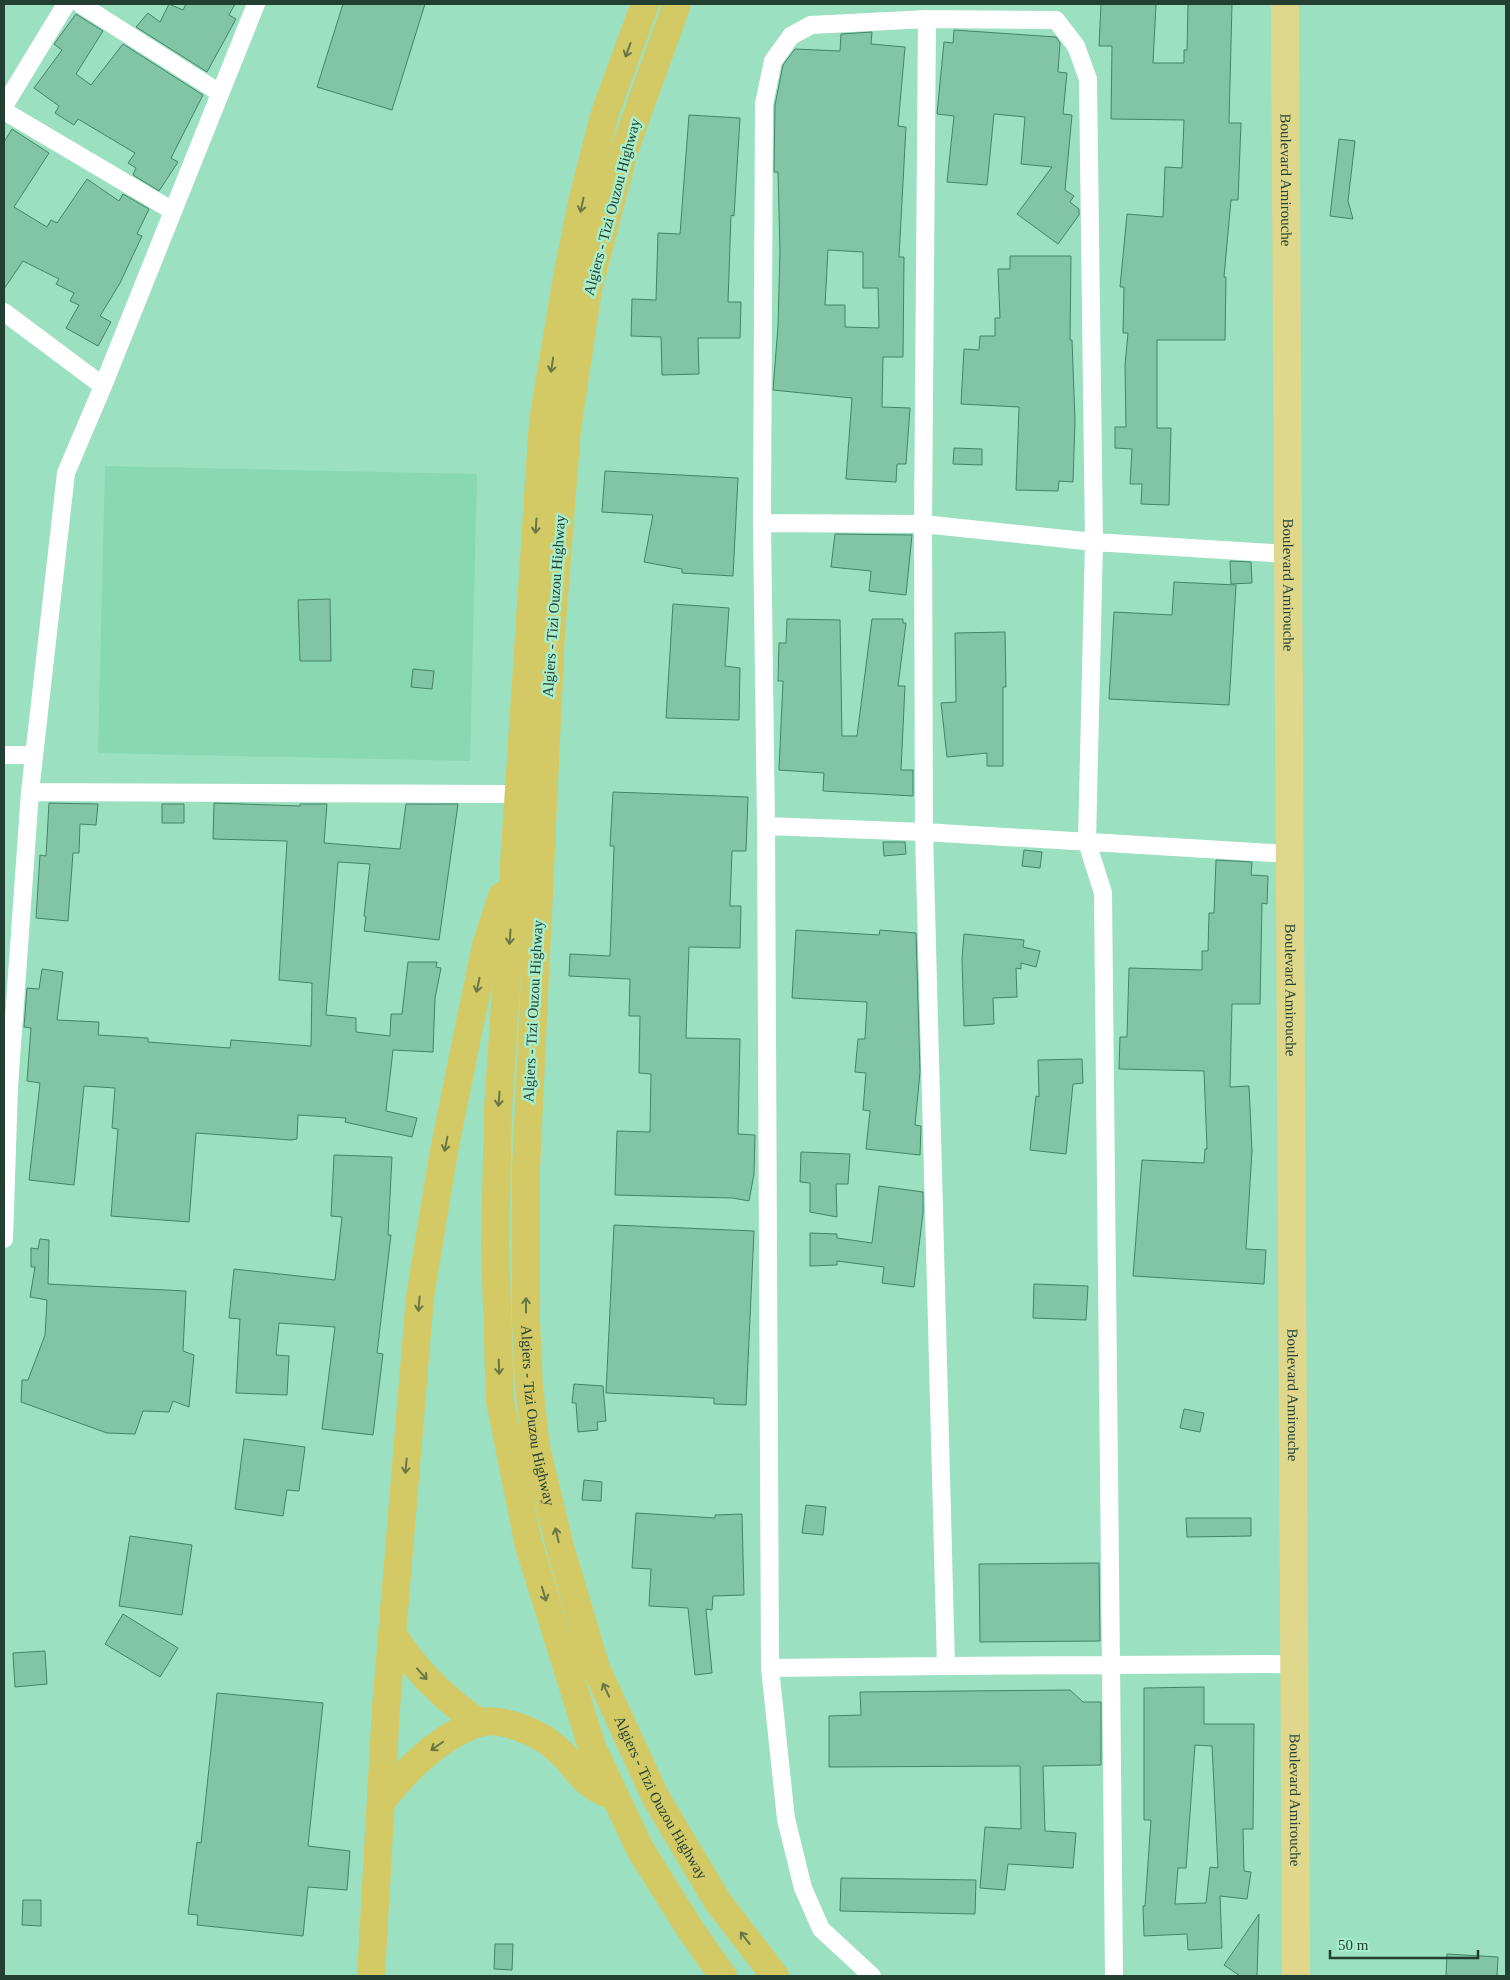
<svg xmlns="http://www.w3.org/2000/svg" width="1510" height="1980" viewBox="0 0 1510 1980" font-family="'Times New Roman',serif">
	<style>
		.built { fill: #8ad7b3 }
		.building { fill: #81c5a6; stroke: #428468; fill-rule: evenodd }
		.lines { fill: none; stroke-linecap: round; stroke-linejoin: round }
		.minor { stroke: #fff; stroke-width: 18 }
		.primary { stroke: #ded78c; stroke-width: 28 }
		.trunk { stroke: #d3ca66; stroke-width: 28 }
		.oneway { stroke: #697747 }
		.labels { text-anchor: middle; stroke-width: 5; stroke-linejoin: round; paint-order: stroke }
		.street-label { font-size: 15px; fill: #223f32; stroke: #a8edcc }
	</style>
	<rect width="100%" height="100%" fill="#9be0c0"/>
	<path class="built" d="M105 466 477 474 470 761 98 753Z"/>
	<path class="building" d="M169 4 183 10 186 4H235L229 15 236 19 207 72 136 27 148 13 160 22Z
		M343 4H425L392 110 317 87Z
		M1101 4H1156L1153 63H1184V50H1187L1188 4H1232L1229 123H1241L1238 200H1231L1224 277H1226L1225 340H1157V428H1171L1169 505 1141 504 1142 484H1130L1132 449 1115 448V427H1126L1125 365 1128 333H1123L1124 287H1120L1127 214 1163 217 1165 167 1182 168 1184 120 1111 119 1112 46H1099Z
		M76 14 103 31 76 74 91 85 123 44 203 95 171 158 178 162 159 191 133 175 136 168 128 163 135 153 78 119 74 125 55 113 59 106 34 88 62 50 54 44Z
		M954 30 1056 37 1060 43 1058 72 1067 73 1063 114 1072 115 1065 190 1074 196 1070 202 1079 209V215L1058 244 1017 214 1052 167 1021 164 1025 117 994 114 987 185 947 182 954 116 937 114 944 42 953 43Z
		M872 32 871 44 905 47 898 126 906 127 899 257H904L903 357H883L882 407 910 408 906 464H897L896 482 846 479 852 398 773 390 778 326 780 251 778 172H774L775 105 783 65 795 49 840 51 841 34ZM828 250 863 252V288H878L879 328 845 327V305H825Z
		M689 115 740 118 734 216 731 215 728 302H741L740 338H698L699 374 662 375 661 337 631 336 632 299 656 300 658 233 680 234Z
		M12 129 49 153 14 207 47 227 51 220 57 223 87 179 119 201 123 194 149 209 137 234 142 236 120 283 100 316 111 322 98 346 66 328 79 305 70 301 74 293 56 284 59 279 23 261 4 289V142Z
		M1339 139 1355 141 1348 201 1353 219 1330 216Z
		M1010 256H1071L1070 340H1072L1075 421 1073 482 1059 481 1058 491 1016 490 1019 407 961 404 964 349 979 350 980 336H995V318H1000L998 269H1010Z
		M954 448 982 449V465L953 464Z
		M605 471 738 478 733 576 682 573V569L644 562 653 515 602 512Z
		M835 534 912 535 906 595 869 591 871 571 831 567Z
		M1230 561 1251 562 1252 583 1231 584Z
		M1174 582 1236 585 1229 705 1109 699 1114 612 1172 615Z
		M330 599 331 661H300L298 600Z
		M673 604 729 608 725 666 740 668 739 720 666 718Z
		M787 619 840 620 842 736H857L872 619H903V623H906L898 686H905L901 770H913V796L823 791 824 773 779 770 783 681H778L779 643H786Z
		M1005 632 1006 687H1003V766H987V753L947 757 941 703 956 702 955 633Z
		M413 669 434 671 432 689 411 687Z
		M613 792 748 797 746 851H732L730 906H741L740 948 689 947 686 1038 740 1039 738 1134 755 1135 754 1174 749 1201 733 1198 615 1195 617 1131 650 1132 651 1074 639 1073 640 1016H629L630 979 569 976 570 954 610 956 614 846H610Z
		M49 803 98 804 96 825 80 824 79 853H73L68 921 36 918 40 855 46 856Z
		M214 803 300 806V804H327L324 843 400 849 406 804H458L439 940 364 931 366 917 364 916 370 864 338 862 326 1015 356 1018V1032L390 1036 391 1014H402L408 962H437L436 967 441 968 435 998 433 1052 393 1050 386 1111 417 1118 412 1137 345 1122 346 1118 298 1115 297 1139 291 1140 196 1133 189 1222 111 1216 118 1129 112 1128 115 1088 84 1086 74 1185 29 1180 40 1083 27 1081 31 1028 24 1027 27 988 39 989 42 969 63 972 57 1020 99 1022 98 1035 148 1038V1042L230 1048 231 1040 311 1046 312 983 279 980 287 841 213 839Z
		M162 804H184V823H162Z
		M883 842H905L906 854 884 856Z
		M1024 850 1042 852 1040 868 1022 866Z
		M1216 860 1252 862 1251 875 1268 876 1267 904 1262 903 1260 1004H1232L1230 1087 1249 1086 1252 1151 1246 1249 1266 1250 1264 1284 1133 1276 1142 1160 1204 1163 1205 1149H1207L1204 1071 1119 1069 1120 1037H1127L1129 968 1202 970V951H1208L1209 913H1214Z
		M796 930 879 935 880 930 916 933 920 1072 915 1125 921 1126 920 1155 866 1149 870 1111 863 1110 866 1073 855 1072 858 1039H865L867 1002 792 998Z
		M964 934 1024 940 1023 947 1040 951 1036 967 1021 963V969L1016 968 1017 997 993 998 994 1024 964 1026 962 959Z
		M1082 1059 1083 1083 1073 1084 1066 1154 1030 1150 1036 1096 1039 1097 1038 1060Z
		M801 1152 850 1154 848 1184H836L837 1217 810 1212V1183L800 1182Z
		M334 1155 392 1157 388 1235H391L377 1353 383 1354 373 1435 322 1429 335 1327 279 1323 276 1355 289 1356 287 1395 236 1393 240 1319 229 1318 234 1269 335 1280 342 1217 331 1216Z
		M879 1186 923 1192V1213L914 1287 882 1283 884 1267 837 1261V1265L810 1266V1233L837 1234V1238L872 1243Z
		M614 1225 754 1231 746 1405 714 1404V1398L606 1393Z
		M40 1239 49 1240 48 1284 186 1291 183 1351 194 1355 189 1407 173 1401 169 1412 143 1411 135 1434 107 1433 21 1402 22 1380H28L45 1335 47 1300 30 1297 35 1267H31V1248L38 1249Z
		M1034 1284 1088 1286 1086 1320 1033 1318Z
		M574 1384 603 1386 606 1421 597 1422 598 1430 578 1432 576 1403H572Z
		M1184 1409 1204 1413 1200 1432 1180 1428Z
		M244 1439 305 1447 299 1491 287 1490 283 1516 235 1509Z
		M584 1480 602 1482 601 1501 582 1500Z
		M806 1505 826 1507 823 1535 802 1533Z
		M636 1513 715 1518V1515L742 1514 744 1595 713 1596 712 1610 706 1609 712 1673 695 1675 688 1608 649 1606 651 1569 632 1568Z
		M1186 1518H1251V1536L1187 1537Z
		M130 1536 192 1545 182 1615 119 1606Z
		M1099 1563 1100 1641 980 1642 979 1564Z
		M123 1614 178 1648 160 1677 105 1644Z
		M45 1651 47 1684 15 1687 13 1653Z
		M1204 1687V1724H1254L1253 1829H1243L1244 1871 1251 1872 1247 1899 1220 1896 1222 1948 1188 1950 1187 1934 1144 1936 1143 1906H1145L1151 1820H1144V1688ZM1195 1745 1212 1746 1218 1868 1210 1867 1206 1903 1175 1904 1178 1868H1186Z
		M1070 1690 1083 1702H1101V1765L1043 1766 1045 1831 1076 1833 1073 1868 1008 1864 1005 1890 980 1888 985 1827 1021 1829 1020 1766 829 1767V1716L861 1715 860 1692Z
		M217 1693 323 1703 308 1846 350 1851 347 1890 308 1887 303 1936 197 1925 198 1915 188 1914 197 1842 201 1843Z
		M841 1878 976 1880 975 1914 840 1911Z
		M23 1900H41V1926L22 1925Z
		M1259 1914 1257 1976H1240L1224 1965Z
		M495 1944H513L512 1970 494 1969Z
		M1447 1954 1498 1957 1497 1976H1446Z"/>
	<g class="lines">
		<path class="minor" d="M80 4 220 93
			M927 19 923 524 762 523 764 104 773 61 791 36 811 25 927 19 1056 20 1076 46 1088 79 1094 542 1288 554
			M4 106 66 4
			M4 111 173 211
			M4 312 103 386
			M762 523 766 826 924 832 923 524 1094 542 1087 842 1103 893 1111 1665 946 1666 924 832 1290 854
			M4 755H34
			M30 792 519 794
			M766 826 770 1668 946 1666
			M4 1239 9 1087 30 792 66 473 103 386 256 4
			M770 1668 786 1819 803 1888 821 1929 872 1976
			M1114 1976 1111 1665 1294 1664"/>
		<path class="primary" id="s1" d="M1285 4 1296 1976"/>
		<g class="trunk">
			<path d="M645 4 605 113 583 198 568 272 543 421 498 1111 495 1245 500 1401 529 1546 592 1747 640 1849 690 1929 723 1976"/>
			<path id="s2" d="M677 4 624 151 588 289 567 430 551 634 526 1169V1320L529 1386 536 1447 560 1547 596 1668 656 1798 718 1902 775 1976"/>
			<path d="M393 1635C416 1671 444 1699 480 1723"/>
			<path d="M381 1802C406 1770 438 1737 478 1723 500 1716 540 1733 556 1748 581 1770 578 1782 613 1796"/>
			<path d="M371 1976 386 1708 420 1297 444 1151 466 1042 486 946 502 896"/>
		</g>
	</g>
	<defs><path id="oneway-shaft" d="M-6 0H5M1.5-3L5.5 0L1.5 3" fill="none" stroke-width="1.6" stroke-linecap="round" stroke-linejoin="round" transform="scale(1.25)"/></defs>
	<g class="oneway">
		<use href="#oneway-shaft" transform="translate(628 50) rotate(110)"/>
		<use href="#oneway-shaft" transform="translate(582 205) rotate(102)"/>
		<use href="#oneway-shaft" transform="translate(552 365) rotate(99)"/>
		<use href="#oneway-shaft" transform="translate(536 526) rotate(94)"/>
		<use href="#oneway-shaft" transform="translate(510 937) rotate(94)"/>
		<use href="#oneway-shaft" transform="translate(478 985) rotate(102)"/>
		<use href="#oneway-shaft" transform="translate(499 1099) rotate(94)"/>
		<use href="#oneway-shaft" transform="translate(446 1144) rotate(101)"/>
		<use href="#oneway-shaft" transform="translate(419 1304) rotate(95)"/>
		<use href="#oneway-shaft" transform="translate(526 1305) rotate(-90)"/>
		<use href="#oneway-shaft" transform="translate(499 1367) rotate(88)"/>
		<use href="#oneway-shaft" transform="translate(406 1466) rotate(95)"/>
		<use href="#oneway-shaft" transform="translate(557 1535) rotate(-103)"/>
		<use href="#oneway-shaft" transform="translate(544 1594) rotate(73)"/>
		<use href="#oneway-shaft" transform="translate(422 1674) rotate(48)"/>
		<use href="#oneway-shaft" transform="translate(606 1690) rotate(-115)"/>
		<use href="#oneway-shaft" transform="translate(437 1746) rotate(145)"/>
		<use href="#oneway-shaft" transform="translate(745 1938) rotate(-128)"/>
	</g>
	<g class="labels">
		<g class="street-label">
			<text dy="5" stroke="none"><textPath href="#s1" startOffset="176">Boulevard Amirouche</textPath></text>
			<text transform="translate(612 207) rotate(-75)" y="5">Algiers - Tizi Ouzou Highway</text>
			<text dy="5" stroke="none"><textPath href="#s1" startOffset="581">Boulevard Amirouche</textPath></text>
			<text transform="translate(554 606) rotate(-86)" y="5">Algiers - Tizi Ouzou Highway</text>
			<text dy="5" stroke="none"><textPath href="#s1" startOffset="986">Boulevard Amirouche</textPath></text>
			<text transform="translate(533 1011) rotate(-87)" y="5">Algiers - Tizi Ouzou Highway</text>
			<text dy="5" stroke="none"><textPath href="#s1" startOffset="1391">Boulevard Amirouche</textPath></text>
			<text dy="5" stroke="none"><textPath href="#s2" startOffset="1429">Algiers - Tizi Ouzou Highway</textPath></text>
			<text dy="5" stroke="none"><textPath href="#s2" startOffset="1834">Algiers - Tizi Ouzou Highway</textPath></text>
			<text dy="5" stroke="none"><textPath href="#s1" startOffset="1796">Boulevard Amirouche</textPath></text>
		</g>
	</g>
	<rect width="1510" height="1980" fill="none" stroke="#223f32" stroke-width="10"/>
	<path d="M1330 1950v8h148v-8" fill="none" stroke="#223f32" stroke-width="2.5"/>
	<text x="1338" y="1950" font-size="15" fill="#223f32" stroke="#a8edcc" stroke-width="4" paint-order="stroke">50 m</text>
</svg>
